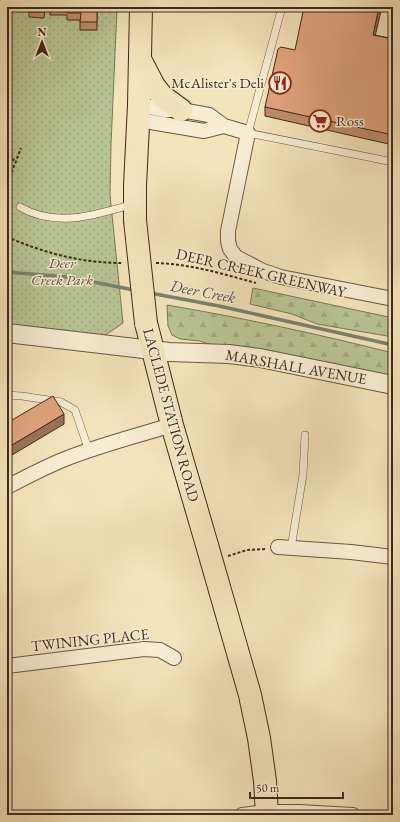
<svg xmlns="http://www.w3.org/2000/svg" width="400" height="822" viewBox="0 0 400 822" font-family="'EB Garamond',serif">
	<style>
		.forest { fill: url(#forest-firs); stroke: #7b7756 }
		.park { fill: url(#park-dots); stroke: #7b7756 }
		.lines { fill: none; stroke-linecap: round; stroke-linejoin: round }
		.stream { stroke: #778370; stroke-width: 3.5 }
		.service-casing { stroke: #6c5842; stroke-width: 8 }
		.minor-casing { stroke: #6c5842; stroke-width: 16 }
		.tertiary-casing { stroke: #6c5842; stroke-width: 20 }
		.primary-casing { stroke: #3e291a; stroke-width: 24 }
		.path { stroke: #3e291a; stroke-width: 2; stroke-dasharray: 3 2; stroke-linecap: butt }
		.service { stroke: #f8edd3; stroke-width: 7 }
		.minor { stroke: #f8edd3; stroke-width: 14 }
		.tertiary { stroke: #f8edd3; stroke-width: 18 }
		.primary { stroke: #f4e4bb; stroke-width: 22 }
		.primary-bridge-casing { stroke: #3e291a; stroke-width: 24; stroke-linecap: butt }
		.primary-bridge { stroke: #f4e4bb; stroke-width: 22 }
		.wall { fill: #c08c6b; stroke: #3e291a }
		.shaded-wall { fill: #9c7257; stroke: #3e291a }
		.building { fill: #dfa37c; stroke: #3e291a }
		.labels { text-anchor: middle; stroke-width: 3; stroke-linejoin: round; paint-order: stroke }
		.poi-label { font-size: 15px; fill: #3e291a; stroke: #f8edd3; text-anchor: end }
		.park-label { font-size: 15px; font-style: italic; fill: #5c5038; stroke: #f8edd3 }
		.street-label { font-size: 15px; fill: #3e291a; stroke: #f8edd3 }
		.water-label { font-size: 16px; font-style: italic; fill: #564e3e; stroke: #f8edd3 }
	</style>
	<defs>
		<pattern id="forest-firs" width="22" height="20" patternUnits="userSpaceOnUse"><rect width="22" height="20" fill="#b8c593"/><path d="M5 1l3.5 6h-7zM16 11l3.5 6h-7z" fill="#9fa97e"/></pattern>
		<pattern id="park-dots" width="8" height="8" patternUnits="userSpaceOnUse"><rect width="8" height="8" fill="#b8c593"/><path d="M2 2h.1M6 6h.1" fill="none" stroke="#9fa97e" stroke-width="1.8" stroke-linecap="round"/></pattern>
	</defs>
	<rect width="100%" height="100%" fill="#f4e4bb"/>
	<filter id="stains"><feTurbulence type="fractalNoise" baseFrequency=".005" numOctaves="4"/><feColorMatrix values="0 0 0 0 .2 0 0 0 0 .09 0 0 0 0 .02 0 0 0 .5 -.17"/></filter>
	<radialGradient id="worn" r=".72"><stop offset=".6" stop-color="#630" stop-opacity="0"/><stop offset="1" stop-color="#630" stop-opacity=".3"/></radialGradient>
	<path class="forest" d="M253 288 393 318V337L317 324 292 314 250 304Z
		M167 305C243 318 318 334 393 353V378L212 345 200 341 180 339 172 335 168 326Z"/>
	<path class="park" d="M7 7 117 8 111 145 110 195 123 323 104 336 7 325Z"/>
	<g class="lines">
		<path class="stream" d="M7 272 68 277 134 290
			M150 293 219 306 393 345"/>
		<g class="service-casing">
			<path id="service" d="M282 7 248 133 393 162
				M20 207C56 228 96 215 133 204
				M7 395 22 396 61 402 75 410 89 451
				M291 548 303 475 305 435"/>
		</g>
		<g class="minor-casing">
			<path id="minor" d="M139 105 166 110H181L209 115 224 126 248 133 228 231V241L230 249 236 257 263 271 281 277 393 299
				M139 120 204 131 224 126
				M7 487C26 477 45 467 65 459 100 445 136 436 172 425
				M278 547 351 552 393 557
				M7 666 144 649 160 650 174 658
				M242 815 267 812H299L353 815"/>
		</g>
		<g class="tertiary-casing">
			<path id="tertiary" d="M7 333 169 352 229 354 260 358 393 385"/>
		</g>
		<g class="primary-casing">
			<path id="primary" d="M141 61 154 86 162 96 181 110
				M135 220V185L139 105 141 7
				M146 323 172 425 207 545 250 695 259 738 265 781 267 815"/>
		</g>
		<path class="path" d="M7 157 16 161
			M8 182 21 148
			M7 237C44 253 82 263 122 263
			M156 263C191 264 223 274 256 283
			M228 556 247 550 265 549"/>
		<use href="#service" class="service"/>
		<use href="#minor" class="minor"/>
		<use href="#tertiary" class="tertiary"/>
		<use href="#primary" class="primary"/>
		<g class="primary-bridge-casing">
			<path id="primary-bridge" d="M135 220 146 323"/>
		</g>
		<use href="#primary-bridge" class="primary-bridge"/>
	</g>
	<path class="wall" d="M29 7H45L44 18 29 17Z
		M50 7H97V30H80V20H67V15H50Z
		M375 35 393 39V145L265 116V107L295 50Z"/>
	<path class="shaded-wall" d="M379 7H382L373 45V35Z
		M64 414V424L7 458V448Z"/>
	<path class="building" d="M29 7H45L44 12H29Z
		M50 7H97V22H80L81 13H67V7Z
		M304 7H379L373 35 393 39V135L265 107 278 49 281 47 295 50Z
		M53 396 64 414 7 448V423Z"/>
	<defs>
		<g id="restaurant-ring" transform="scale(1.15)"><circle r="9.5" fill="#f8edd3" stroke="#8f2418" stroke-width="1.5"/><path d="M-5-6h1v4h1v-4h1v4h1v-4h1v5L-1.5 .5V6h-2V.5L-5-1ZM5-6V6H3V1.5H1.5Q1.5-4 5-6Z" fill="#8f2418"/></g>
		<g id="supermarket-ring" transform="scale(1.15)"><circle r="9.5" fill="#f8edd3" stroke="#8f2418" stroke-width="1.5"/><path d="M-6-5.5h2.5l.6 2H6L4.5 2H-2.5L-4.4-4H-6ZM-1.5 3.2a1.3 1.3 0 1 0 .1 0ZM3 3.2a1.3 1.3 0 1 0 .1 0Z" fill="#8f2418"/></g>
	</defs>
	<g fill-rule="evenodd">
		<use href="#restaurant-ring" x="280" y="83"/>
		<use href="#supermarket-ring" x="320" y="121"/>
	</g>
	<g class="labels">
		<g class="poi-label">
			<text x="264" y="88">McAlister's Deli</text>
			<text x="336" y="126" text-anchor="start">Ross</text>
		</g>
		<g class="park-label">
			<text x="62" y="268">Deer<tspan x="62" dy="17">Creek Park</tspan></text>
		</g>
		<g class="street-label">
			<text transform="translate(261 273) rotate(13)" y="5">DEER CREEK GREENWAY</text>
			<text transform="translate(296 367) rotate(10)" y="5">MARSHALL AVENUE</text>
			<text transform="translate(171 415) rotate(75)" y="5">LACLEDE STATION ROAD</text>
			<text transform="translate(90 640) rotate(-6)" y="5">TWINING PLACE</text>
		</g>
		<g class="water-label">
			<text transform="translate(203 291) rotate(11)" y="6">Deer Creek</text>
		</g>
	</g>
	<rect width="400" height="822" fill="none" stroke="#f4e4bb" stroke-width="24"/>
	<rect x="8" y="8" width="384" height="806" fill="none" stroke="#3e291a" stroke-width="2"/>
	<rect x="12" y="12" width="376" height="798" fill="none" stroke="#3e291a"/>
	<g transform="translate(42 42)" stroke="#f8edd3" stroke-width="3" paint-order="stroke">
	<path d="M0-3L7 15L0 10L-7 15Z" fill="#3e291a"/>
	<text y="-6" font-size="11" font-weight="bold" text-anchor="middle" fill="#3e291a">N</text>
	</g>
	<path d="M250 792v6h93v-6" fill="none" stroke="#3e291a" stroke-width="2"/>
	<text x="256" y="792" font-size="12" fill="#3e291a" stroke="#f8edd3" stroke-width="3" paint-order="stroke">50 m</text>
	<rect width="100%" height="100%" filter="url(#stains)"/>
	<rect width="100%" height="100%" fill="url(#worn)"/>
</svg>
